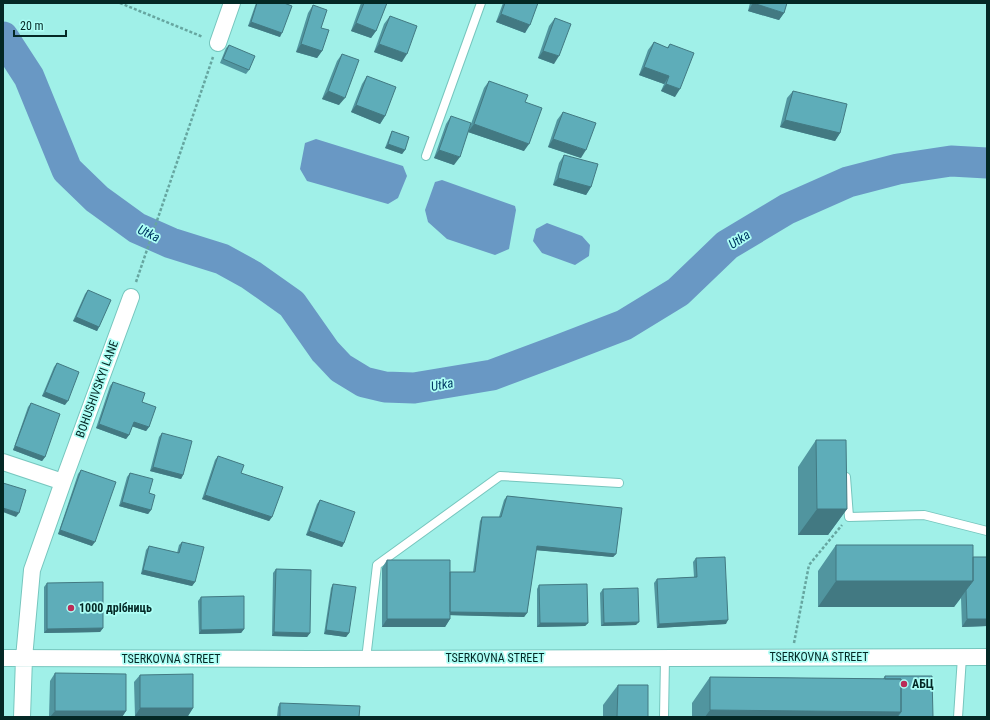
<svg xmlns="http://www.w3.org/2000/svg" width="990" height="720" viewBox="0 0 990 720" font-family="'Roboto Condensed',sans-serif">
	<style>
		.water { fill: #6998c4 }
		.lines { fill: none; stroke-linecap: round; stroke-linejoin: round }
		.river { stroke: #6998c4; stroke-width: 31 }
		.lane-casing { stroke: #76c6be; stroke-width: 10 }
		.street-casing { stroke: #76c6be; stroke-width: 18 }
		.path { stroke: #66a6a0; stroke-width: 2.5; stroke-dasharray: 3 2; stroke-linecap: butt }
		.lane { stroke: #fff; stroke-width: 8 }
		.street { stroke: #fff; stroke-width: 16 }
		.wall { fill: #51959f }
		.shaded-wall { fill: #427982 }
		.building { fill: #5eadb9; stroke: #427982 }
		.poi-dot { fill: #bb2c58; stroke: #adfef5; stroke-width: 1.5 }
		.labels { text-anchor: middle; stroke-width: 3.5; stroke-linejoin: round; paint-order: stroke }
		.street-label { font-size: 12px; fill: #042825; stroke: #adfef5 }
		.poi-label { font-size: 12px; font-weight: bold; fill: #042825; stroke: #adfef5; text-anchor: start }
		.water-label { font-size: 13px; font-style: italic; fill: #013a64; stroke: #adfef5 }
	</style>
	<rect width="100%" height="100%" fill="#a0f0e8"/>
	<path class="water" d="M316 139 403 166 407 176 398 198 388 204 307 181 300 169 305 143Z
		M442 180 515 206 516 210 509 249 495 255 447 239 428 222 425 210 435 182Z
		M547 223 582 236 590 245 589 256 575 265 542 253 533 241 536 229Z"/>
	<g class="lines">
		<path class="river" d="M3 37 29 77 67 170 97 199 137 228 171 243 222 259 251 275 292 304 325 351 341 368 364 382 385 387 414 388 492 375 559 350 624 325 678 292 727 245 787 209 848 182 898 169 951 161 987 163"/>
		<g class="lane-casing">
			<path id="lane" d="M426 156 481 3
				M846 477 849 517 924 515 987 531
				M366 659 377 565 500 476 619 483
				M664 717 665 658
				M958 717 962 657"/>
		</g>
		<g class="street-casing">
			<path id="street" d="M218 43 232 3
				M3 462 63 482 32 570 24 658 22 717
				M63 482 131 297
				M3 658 310 659 987 657"/>
		</g>
		<path class="path" d="M120 3 203 37
			M136 282 213 57
			M794 643 809 565 842 525"/>
		<use href="#lane" class="lane"/>
		<use href="#street" class="street"/>
	</g>
	<path class="wall" d="M256 3H284L280 37 248 26Z
		M361 3H387L376 31 371 38 351 31Z
		M503 3H538L525 33 496 22Z
		M750 3H787L784 13 779 20 748 11Z
		M313 5 321 28 322 51 317 58 296 52 308 13Z
		M390 16 402 62 374 52 384 24Z
		M555 18 554 64 538 58 549 26Z
		M654 42 667 48 670 44 675 97 661 91 664 84 639 75 648 50Z
		M229 45 249 70 246 74 220 63 226 48Z
		M342 54 339 105 322 99 337 61Z
		M367 76 385 116 380 124 351 112 362 84Z
		M489 81 525 102 524 151 468 132 484 88Z
		M793 91 840 133 835 141 780 127 787 98Z
		M563 112 581 158 548 147 557 120Z
		M451 116 454 165 434 158 446 124Z
		M392 131 405 150 402 154 385 148 390 135Z
		M564 155 591 187 586 195 553 185 559 163Z
		M88 290 99 327 97 331 73 321 85 294Z
		M57 363 65 405 42 396 54 367Z
		M113 382 142 402 149 427 146 431 132 426 129 435 126 439 96 428 110 386Z
		M31 403 45 457 42 461 13 450 28 407Z
		M162 433 183 475 181 479 150 471 159 437Z
		M816 440 847 509 828 535H798V467Z
		M218 456 272 517 269 521 202 499 215 460Z
		M81 470 92 546 58 534 78 474Z
		M130 473 149 493 151 510 148 514 119 506 127 477Z
		M507 496 616 554 613 557 536 550 527 613 524 617 450 615V619L445 627H382V568L387 560 450 572H473L480 521 482 517H499L504 500Z
		M320 500 344 543 342 547 306 535 317 504Z
		M182 542 195 582 192 586 141 574 146 550 149 546 177 553 179 545Z
		M836 545 973 557 987 626 962 627 961 598 954 607H818V571Z
		M696 558 726 624 657 628 654 583 657 579 694 577 693 562Z
		M276 569 310 633 307 637 272 636 273 573Z
		M47 583 103 628 100 632 44 633V587Z
		M333 584 349 633 346 637 324 634 331 588Z
		M539 585 588 623 585 626 537 627V589Z
		M603 589 636 625 601 626 600 593Z
		M201 597 244 629 241 633 199 634 198 601Z
		M55 673 126 711 122 717H49L50 681Z
		M140 675 193 708 188 716H135L134 682Z
		M885 676 933 717H692V703L710 677 883 679Z
		M618 685 648 717H603V705Z
		M280 703 359 717H277L278 707Z"/>
	<path class="shaded-wall" d="M753 3 784 13 779 20 748 11Z
		M501 14 530 25 525 33 496 22Z
		M251 22 282 33 280 37 248 26Z
		M356 23 376 31 371 38 351 31Z
		M301 44 322 51 317 58 296 52Z
		M379 44 407 54 402 62 374 52Z
		M543 51 559 56 554 64 538 58Z
		M644 67 669 76 664 84 639 75Z
		M666 84 680 89 675 97 661 91Z
		M328 91 345 98 339 105 322 99Z
		M356 105 385 116 380 124 351 112Z
		M785 120 840 133 835 141 780 127Z
		M474 124 529 144 524 151 468 132Z
		M553 139 586 150 581 158 548 147Z
		M388 144 405 150 402 154 385 148Z
		M439 150 460 157 454 165 434 158Z
		M558 178 591 187 586 195 553 185Z
		M76 317 99 327 97 331 73 321Z
		M45 392 68 401 65 405 42 396Z
		M134 422 149 427 146 431 131 426Z
		M99 424 129 435 126 439 96 428Z
		M15 446 45 457 42 461 13 450Z
		M153 467 183 475 181 479 150 471Z
		M205 495 272 517 269 521 202 499Z
		M122 502 151 510 148 514 119 506Z
		M3 508 19 513 16 517 3 512Z
		M817 509H847L828 535H798Z
		M60 530 95 542 92 546 58 534Z
		M309 531 344 543 342 547 306 535Z
		M537 546 616 554 613 557 534 550Z
		M143 570 195 582 192 586 141 574Z
		M836 581H973L954 607H818Z
		M447 611 527 613 524 617 445 615Z
		M387 619H450L445 627H382Z
		M967 619H987V626L962 627Z
		M728 620 726 624 657 628 659 624Z
		M639 622 636 625 601 626 604 623Z
		M540 623H588L585 626 537 627Z
		M103 628 100 632 44 633 47 629Z
		M244 629 241 633 199 634 201 630Z
		M326 630 349 633 346 637 324 634Z
		M274 632 310 633 307 637 272 636Z
		M140 708H193L188 716H135Z
		M710 710 901 712 897 717H705Z
		M55 711H126L122 717H50Z"/>
	<path class="building" d="M257 3H284L292 6 282 33 251 22Z
		M364 3H387L376 31 356 23Z
		M505 3H538L530 25 501 14Z
		M753 3H787L784 13Z
		M313 5 327 10 321 28 329 30 322 51 301 44Z
		M390 16 417 26 407 54 379 44Z
		M555 18 571 24 559 56 543 51Z
		M654 42 668 48 670 44 694 53 680 89 666 84 669 76 644 67Z
		M229 45 255 56 249 70 223 59Z
		M342 54 359 60 345 98 328 91Z
		M367 76 396 87 385 116 356 105Z
		M489 81 528 95 525 102 542 108 529 144 474 124Z
		M793 91 847 104 840 133 785 120Z
		M563 112 596 123 586 150 553 139Z
		M451 116 471 123 460 157 439 150Z
		M392 131 409 137 405 150 388 144Z
		M564 155 598 164 591 187 558 178Z
		M88 290 111 300 99 327 76 317Z
		M57 363 79 372 68 401 45 392Z
		M113 382 145 393 142 402 156 407 149 427 134 422 129 435 99 424Z
		M31 403 60 414 45 457 15 446Z
		M162 433 192 441 183 475 153 467Z
		M816 440H846L847 509H817Z
		M218 456 244 465 241 473 283 487 272 517 205 495Z
		M81 470 116 482 95 542 60 530Z
		M130 473 153 479 149 493 155 495 151 510 122 502Z
		M3 483 26 490 19 513 3 508Z
		M507 496 622 508 616 554 537 546 527 613 450 612V572H475L482 517H501Z
		M320 500 355 512 344 543 309 531Z
		M182 542 204 547 195 582 143 570 149 546 179 553Z
		M836 545H973V581H836Z
		M725 557 728 620 659 624 657 579 697 577 696 558Z
		M973 557H987V619H967L966 590 973 581Z
		M387 560H450V619H387Z
		M276 569 311 570 310 633 274 632Z
		M103 582V628L47 629V583Z
		M333 584 356 587 349 633 326 630Z
		M587 584 588 623H540L539 585Z
		M638 588 639 622 604 623 603 589Z
		M244 596V629L201 630V597Z
		M55 673 126 674V711H55Z
		M193 674V708H140V675Z
		M885 676H932L933 717H897L901 712V679H885Z
		M710 677 901 679V712L710 710Z
		M618 685H648V717H617Z
		M280 703 360 706 359 717H280Z"/>
	<g class="poi-dot">
		<circle cx="71" cy="608" r="4"/>
		<circle cx="904" cy="684" r="4"/>
	</g>
	<g class="labels">
		<g class="street-label">
			<text transform="translate(97 389) rotate(-70)" y="4">BOHUSHIVSKYI LANE</text>
			<text x="819" y="661">TSERKOVNA STREET</text>
			<text x="495" y="662">TSERKOVNA STREET</text>
			<text x="171" y="663">TSERKOVNA STREET</text>
		</g>
		<g class="poi-label">
			<text x="79" y="612">1000 дрібниць</text>
			<text x="912" y="688">АБЦ</text>
		</g>
		<g class="water-label">
			<text transform="translate(149 233) rotate(25)" y="5">Utka</text>
			<text transform="translate(739 239) rotate(-33)" y="5">Utka</text>
			<text transform="translate(442 384) rotate(-10)" y="5">Utka</text>
		</g>
	</g>
	<rect width="990" height="720" fill="none" stroke="#042825" stroke-width="8"/>
	<path d="M14 30v6h52v-6" fill="none" stroke="#042825" stroke-width="2"/>
	<text x="20" y="30" font-size="12" fill="#042825" stroke="#adfef5" stroke-width="3" paint-order="stroke">20 m</text>
</svg>
